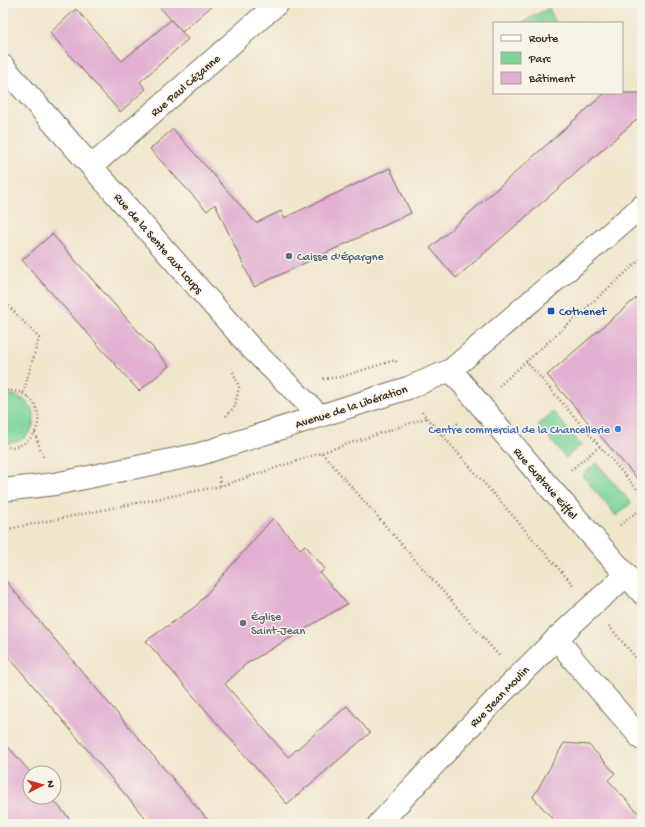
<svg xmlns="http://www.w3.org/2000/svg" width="645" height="827" viewBox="0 0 645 827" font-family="'Gochi Hand',sans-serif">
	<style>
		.green { fill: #7ed69b; stroke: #5c805c }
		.building { fill: #e1afd1 }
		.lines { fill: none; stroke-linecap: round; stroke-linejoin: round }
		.minor-casing { stroke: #7a6c5b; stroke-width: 24 }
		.path { stroke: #7a6c5b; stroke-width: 2.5; stroke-dasharray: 1 3; stroke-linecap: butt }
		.minor { stroke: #fff; stroke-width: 22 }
		.service-dot { fill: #5c6f8a; stroke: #f7f3e8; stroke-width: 1.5 }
		.transit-dot { fill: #1a4fb4; stroke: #f7f3e8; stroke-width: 1.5 }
		.shop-dot { fill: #3f7fe0; stroke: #f7f3e8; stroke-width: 1.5 }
		.worship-dot { fill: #6b7280; stroke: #f7f3e8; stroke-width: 1.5 }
		.labels { text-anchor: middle; stroke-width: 3; stroke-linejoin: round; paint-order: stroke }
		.street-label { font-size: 12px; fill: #3b2a1e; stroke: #f7f3e8 }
		.service-label { font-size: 12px; fill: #4e5e75; stroke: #f7f3e8; text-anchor: start }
		.transit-label { font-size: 12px; fill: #164399; stroke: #f7f3e8; text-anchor: start }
		.shop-label { font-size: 12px; fill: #366cbe; stroke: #f7f3e8; text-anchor: end }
		.worship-label { font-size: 12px; fill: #5b616d; stroke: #f7f3e8; text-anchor: start }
	</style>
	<rect width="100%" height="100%" fill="#f7f3e8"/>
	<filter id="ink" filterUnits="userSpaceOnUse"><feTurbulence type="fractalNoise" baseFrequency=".025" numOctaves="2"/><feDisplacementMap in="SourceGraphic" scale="8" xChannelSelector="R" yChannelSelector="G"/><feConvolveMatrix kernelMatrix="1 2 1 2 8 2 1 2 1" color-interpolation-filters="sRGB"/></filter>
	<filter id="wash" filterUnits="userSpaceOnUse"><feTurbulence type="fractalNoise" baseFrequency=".012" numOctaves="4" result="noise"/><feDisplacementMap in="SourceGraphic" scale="16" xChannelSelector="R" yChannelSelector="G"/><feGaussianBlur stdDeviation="0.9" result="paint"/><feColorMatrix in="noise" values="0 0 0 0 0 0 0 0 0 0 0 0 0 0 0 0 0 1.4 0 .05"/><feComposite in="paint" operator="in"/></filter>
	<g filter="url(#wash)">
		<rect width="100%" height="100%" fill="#f0e6cc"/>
		<path class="green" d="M549 8 556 23H521Z
			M13 395C46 404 38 445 4 443L3 396Z
			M553 412 581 445 566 458 538 425Z
			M597 463 631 503 616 516 582 475Z"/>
		<g id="blocks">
			<path class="building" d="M156 3H215L182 32Z
				M76 9 122 61 171 20 188 39 140 82 146 89 120 112 50 33Z
				M605 93H642V115L456 278 430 248Z
				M173 129 256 223 281 211 284 218 390 168 411 213 254 287 215 204 207 211 150 149Z
				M52 234 169 366 139 391 22 260Z
				M642 293V484L547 375Z
				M273 518 300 549 305 545 325 569 320 573 347 604 246 664 225 684 288 757 347 706 370 733 287 804 146 641 196 606Z
				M3 578 211 824H150L3 650Z
				M3 741 31 773 30 797H51L74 824H3Z
				M564 743 589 745 615 773 608 780 642 817V824H557L533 797Z"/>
		</g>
	</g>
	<g filter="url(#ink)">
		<use href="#blocks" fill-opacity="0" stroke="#7a6c5b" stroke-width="1"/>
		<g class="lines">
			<g class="minor-casing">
				<path id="minor" d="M3 66 252 349 320 416
					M92 166 278 3
					M451 370 543 480 642 593
					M3 490 55 484 200 454 408 388 451 370 642 206
					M557 637 572 658 642 739
					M379 824C459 738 537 651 626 576"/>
			</g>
			<path class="path" d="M3 300 39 338 23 393
				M526 361 642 495
				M323 379 341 377 395 360 397 363
				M499 386 642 258
				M3 391C50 386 50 451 3 447
				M422 412 574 586
				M226 416 235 406 239 387 232 369
				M35 433 43 457
				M442 437 458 423
				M322 453 500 657
				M571 470 600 446
				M219 477 221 486 426 418
				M620 525 642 508
				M3 530 221 486
				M609 626 642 665"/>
			<use href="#minor" class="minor"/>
		</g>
	</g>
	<circle class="service-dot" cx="289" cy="256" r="4"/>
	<rect class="transit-dot" x="547" y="307" width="8" height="8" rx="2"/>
	<circle class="shop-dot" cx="618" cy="429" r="4"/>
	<circle class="worship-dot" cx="243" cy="623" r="4"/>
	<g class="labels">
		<g class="street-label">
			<text transform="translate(185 85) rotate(-41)" y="4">Rue Paul Cézanne</text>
			<text transform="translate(159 243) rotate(49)" y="4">Rue de la Sente aux Loups</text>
			<text transform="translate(351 406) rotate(-18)" y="4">Avenue de la Libération</text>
			<text transform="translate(546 483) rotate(49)" y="4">Rue Gustave Eiffel</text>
			<text transform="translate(499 696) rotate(-46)" y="4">Rue Jean Moulin</text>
		</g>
		<g class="service-label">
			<text x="297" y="260">Caisse d'Épargne</text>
		</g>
		<g class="transit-label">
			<text x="559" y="315">Cothenet</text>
		</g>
		<g class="shop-label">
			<text x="610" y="433">Centre commercial de la Chancellerie</text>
		</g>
		<g class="worship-label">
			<text x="251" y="620">Église<tspan x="251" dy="14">Saint-Jean</tspan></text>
		</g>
	</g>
	<rect width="645" height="827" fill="none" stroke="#f7f3e8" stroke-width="16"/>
	<rect x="493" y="22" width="130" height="72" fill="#f7f3e8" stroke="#aca397"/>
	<rect x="501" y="35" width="20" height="6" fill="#ffffff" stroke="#aca397"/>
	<text x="529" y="42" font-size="12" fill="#3b2a1e">Route</text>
	<rect x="501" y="52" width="20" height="12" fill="#7ed69b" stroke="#aca397"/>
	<text x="529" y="62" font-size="12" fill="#3b2a1e">Parc</text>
	<rect x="501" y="72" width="20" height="12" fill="#e1afd1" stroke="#aca397"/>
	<text x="529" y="82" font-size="12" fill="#3b2a1e">Bâtiment</text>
	<g transform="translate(42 785) rotate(84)"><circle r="19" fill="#f7f3e8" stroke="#aca397"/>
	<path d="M0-3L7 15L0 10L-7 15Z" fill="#c8321e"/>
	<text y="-6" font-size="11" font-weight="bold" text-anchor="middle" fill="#3b2a1e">N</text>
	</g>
</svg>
